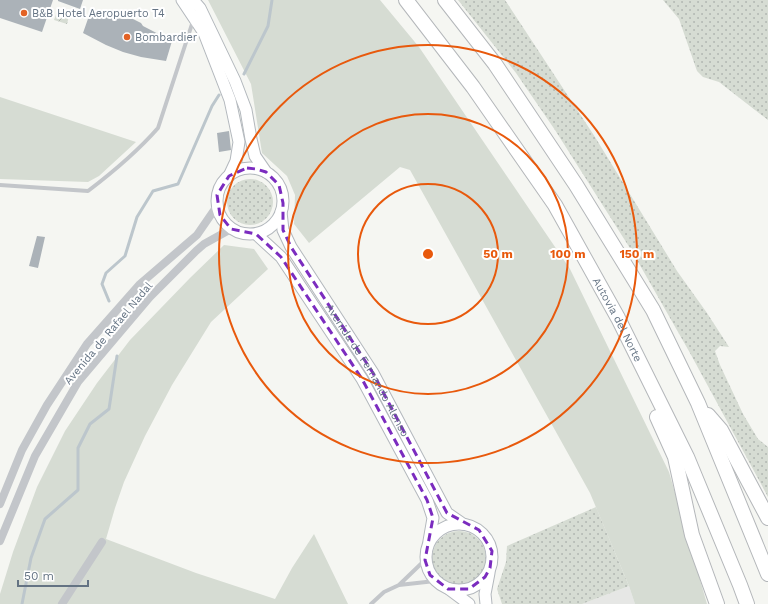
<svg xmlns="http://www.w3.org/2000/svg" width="768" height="604" viewBox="0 0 768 604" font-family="'Work Sans',sans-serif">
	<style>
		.built { fill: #e6e7e5 }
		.grass { fill: url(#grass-dots) }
		.park { fill: #d6dcd3 }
		.garden { fill: url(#garden-furrows) }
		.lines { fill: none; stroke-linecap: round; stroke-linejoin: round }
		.stream { stroke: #bcc6cc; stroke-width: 3 }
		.building { fill: #abb2b8 }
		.secondary-casing { stroke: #b3b8bd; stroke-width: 13 }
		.highway-casing { stroke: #b4b7ba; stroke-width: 16 }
		.lane { stroke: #c3c6ca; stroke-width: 4 }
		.street { stroke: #c3c6ca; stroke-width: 8 }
		.secondary { stroke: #fff; stroke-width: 11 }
		.highway { stroke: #fff; stroke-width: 14 }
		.marked { fill: none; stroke: #7b2cbf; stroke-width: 3; stroke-dasharray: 8 5; stroke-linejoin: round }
		.ring { fill: none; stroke: #e8590c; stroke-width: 2 }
		.poi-dot { fill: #e26225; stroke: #fff; stroke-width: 1.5 }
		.labels { text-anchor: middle; stroke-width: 4; stroke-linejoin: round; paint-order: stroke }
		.poi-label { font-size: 11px; fill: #647383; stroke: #fff; text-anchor: start }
		.street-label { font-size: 11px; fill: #647383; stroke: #fff }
		.centre { fill: #e8590c; stroke: #fff; stroke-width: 2 }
		.ring-label { font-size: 12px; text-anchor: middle; font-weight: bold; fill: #e8590c; stroke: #fff; stroke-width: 4; stroke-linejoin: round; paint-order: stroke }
	</style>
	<defs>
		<pattern id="grass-dots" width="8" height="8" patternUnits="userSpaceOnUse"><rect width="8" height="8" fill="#d6dcd3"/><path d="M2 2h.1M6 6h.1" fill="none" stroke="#b1b7b1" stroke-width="1.8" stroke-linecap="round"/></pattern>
		<pattern id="garden-furrows" width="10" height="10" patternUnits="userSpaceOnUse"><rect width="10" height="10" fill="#d6dcd3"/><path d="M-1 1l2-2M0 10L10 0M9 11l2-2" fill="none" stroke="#b1b7b1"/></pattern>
	</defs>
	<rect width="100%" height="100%" fill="#f5f6f2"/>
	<path class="built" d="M629 586 635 604H582Z"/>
	<path class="grass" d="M458 0H505L507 3 595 137 677 271 707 313 729 347 720 346 715 351 720 365 743 414 758 439 768 447V497L690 353 633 253 555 130 516 73Z
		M663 0H768V120L719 82 703 77 697 71 679 19Z
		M227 202a23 23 0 1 1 46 0a23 23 0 1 1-46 0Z
		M596 507 629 586 582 604H502L497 589 506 562 507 546Z
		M432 558a27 27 0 1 1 54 0a27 27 0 1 1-54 0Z"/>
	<path class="park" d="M208 0H380L419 47 570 269 669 472 707 604H635L629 586 590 493 410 170 400 167 309 243 294 224 295 195 287 176 262 153 251 84Z
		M0 97 136 142 99 176 88 182 0 179Z
		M224 245 254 249 268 269 211 322 172 385 145 436 124 482 115 508 106 539 196 573 275 599 292 568 314 534 348 604H0V594L13 552 37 487 65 431 97 383 130 340 190 278Z"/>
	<path class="garden" d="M57 12 69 16 67 24 54 20Z"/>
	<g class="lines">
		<path class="stream" d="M244 74 268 26 272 0
			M109 301 102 284 106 273 125 256 137 217 153 191 178 184 212 106 219 95
			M22 604 31 558 45 519 78 490V448L90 424 109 409 117 356"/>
	</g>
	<path class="building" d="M0 0H53L42 32 0 18Z
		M58 0H83L80 9 58 1Z
		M90 13 122 19H133L141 23 143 26 172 41 166 61 141 57 123 52 106 45 83 33Z
		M229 131 231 150 219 152 217 133Z
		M37 236 45 237 38 268 29 266Z"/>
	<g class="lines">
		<g class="secondary-casing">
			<g id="secondary">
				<path d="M182 0 204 33 230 100 239 142 236 161 229 176"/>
				<path d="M193 0 200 8 235 81 246 110 251 139 255 156 266 172"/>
				<circle cx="250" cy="201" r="33"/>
				<path id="s1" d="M281 212 283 230 291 247 373 373 447 513 463 524"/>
				<path d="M256 234 281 257 362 379 427 500 433 518 429 541"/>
				<circle cx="459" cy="557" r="33"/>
				<path d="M449 589 469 604"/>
				<path d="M486 604 485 594 489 573"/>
			</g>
		</g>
		<g class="highway-casing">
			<g id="highway">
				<path id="s2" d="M406 0 473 87 555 205 618 318 687 457 740 585 747 604"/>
				<path d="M445 0 495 64 576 185 653 310 698 403 768 574"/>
				<path d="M708 415 721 430 768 518"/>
				<path d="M657 417 675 457 692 535 717 604"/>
			</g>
		</g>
		<path class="lane" d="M0 185 88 191C113 172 137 152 158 128L193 21
			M399 585 435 581
			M371 604 384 592 399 585 425 560"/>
		<path class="street" d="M0 504 22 450 47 405 87 344 140 284 197 235 217 206
			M0 541 35 456 78 382 150 297 196 251 204 244 231 229
			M62 604 102 542"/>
		<use href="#secondary" class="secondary"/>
		<use href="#highway" class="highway"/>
	</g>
	<path class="marked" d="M247 168 256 169 266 172 279 185 283 203V230L291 247 373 373 447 513 479 530 492 551 490 568 485 577 469 589H448L430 575 425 560 433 518 427 500 362 379 281 257 256 234 231 229 220 215 217 195 229 176Z"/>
	<g class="ring">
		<circle cx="428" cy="254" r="70"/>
		<circle cx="428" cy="254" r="140"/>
		<circle cx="428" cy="254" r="209"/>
	</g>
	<g class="poi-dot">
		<circle cx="24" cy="13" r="4"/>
		<circle cx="127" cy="37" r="4"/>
	</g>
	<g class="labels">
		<g class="poi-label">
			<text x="32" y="17">B&amp;B Hotel Aeropuerto T4</text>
			<text x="135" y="41">Bombardier</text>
		</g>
		<g class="street-label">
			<text dy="4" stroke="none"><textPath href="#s2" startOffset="384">Autovía del Norte</textPath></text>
			<text transform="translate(108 333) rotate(-50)" y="4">Avenida de Rafael Nadal</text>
			<text dy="4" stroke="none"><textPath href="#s1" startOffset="182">Avenida de Fernando Alonso</textPath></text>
		</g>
	</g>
	<circle cx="428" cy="254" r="6" class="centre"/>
	<g class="ring-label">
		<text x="498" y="258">50 m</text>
		<text x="568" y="258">100 m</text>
		<text x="637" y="258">150 m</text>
	</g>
	<path d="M18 580v6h70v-6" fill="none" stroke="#647383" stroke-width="2"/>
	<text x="24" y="580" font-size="12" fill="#647383" stroke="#ffffff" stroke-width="3" paint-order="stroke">50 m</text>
</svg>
